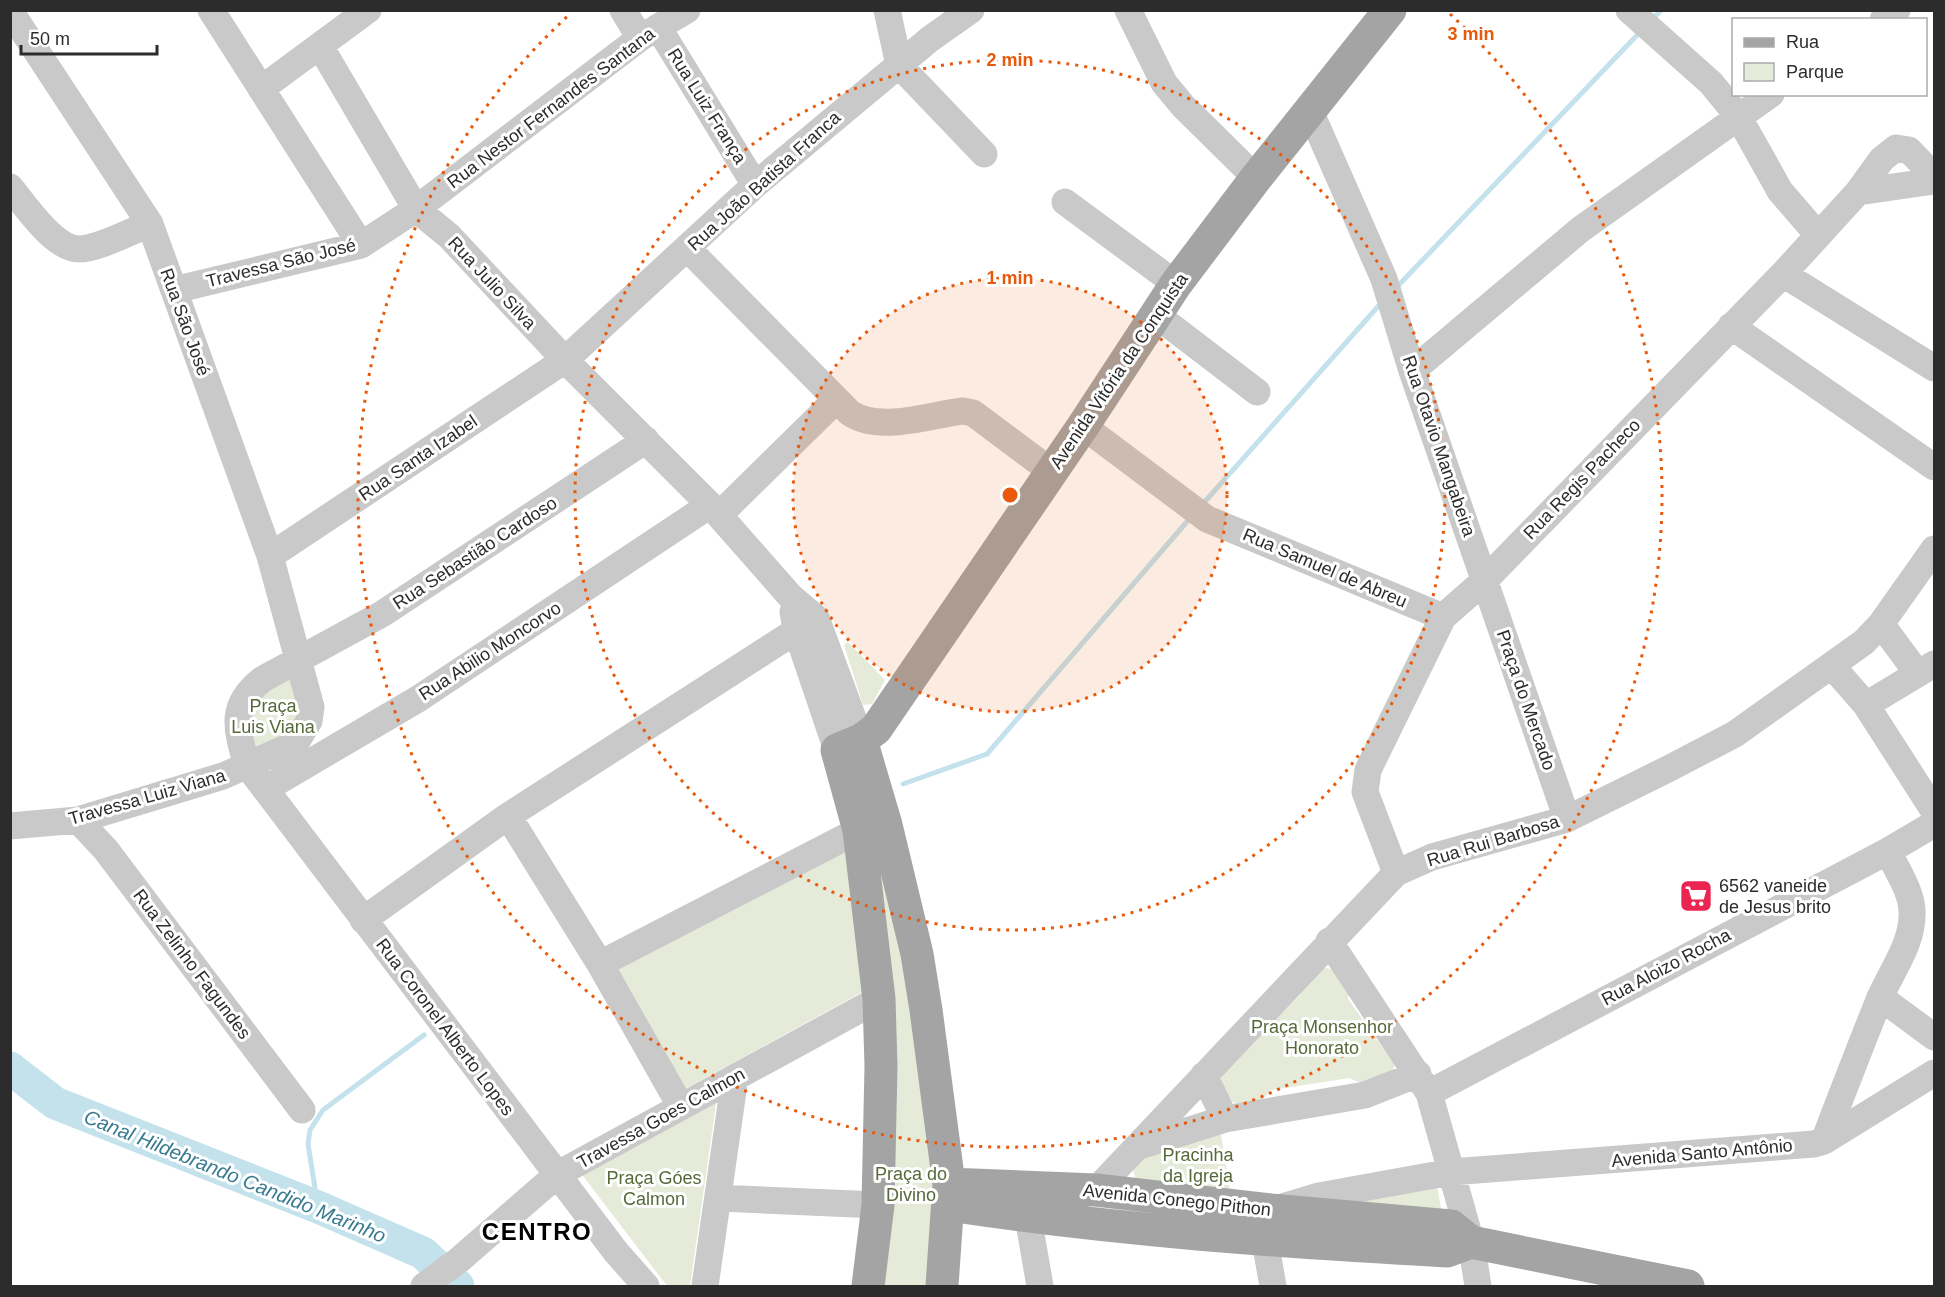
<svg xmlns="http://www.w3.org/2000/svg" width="1945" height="1297" viewBox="0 0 1945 1297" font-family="Arial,sans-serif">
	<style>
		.park { fill: #e5ebd8 }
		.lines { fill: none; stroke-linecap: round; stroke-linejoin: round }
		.stream { stroke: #c3e2ec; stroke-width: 5 }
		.river { stroke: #c3e2ec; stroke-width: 33 }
		.minor { stroke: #c9c9c9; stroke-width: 27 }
		.major { stroke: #a4a4a4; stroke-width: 33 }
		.ring { fill: none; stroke: #e8590c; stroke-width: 3; stroke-dasharray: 3 6 }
		.labels { text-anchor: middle; stroke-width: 6; stroke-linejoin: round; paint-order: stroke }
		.street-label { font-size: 18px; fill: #2c2c2c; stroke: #fff }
		.park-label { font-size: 18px; fill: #566938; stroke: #fff }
		.poi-label { font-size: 18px; fill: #2c2c2c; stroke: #fff; text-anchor: start }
		.water-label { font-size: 20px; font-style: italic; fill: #387b90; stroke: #fff }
		.district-label { font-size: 24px; font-weight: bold; letter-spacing: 1.5px; fill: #000; stroke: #fff }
		.centre { fill: #e8590c; stroke: #fff; stroke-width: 3 }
		.ring-label { font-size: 18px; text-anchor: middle; font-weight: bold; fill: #e8590c; stroke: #fff; stroke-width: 6; stroke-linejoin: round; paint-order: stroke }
	</style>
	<rect width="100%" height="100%" fill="#fff"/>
	<path class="park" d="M848 642 885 680 872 704 863 705 844 645Z
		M293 674 301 708 296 728 253 752C249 696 245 703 293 674Z
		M869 840 885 843 934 1174 928 1286H883Z
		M848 847 864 991 685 1089 616 969Z
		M1327 968 1335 970 1349 990 1348 999 1395 1065C1387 1082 1366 1088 1350 1078L1271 1090 1260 1103C1228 1105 1228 1105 1219 1075L1300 995 1301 986 1318 969Z
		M717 1097 690 1286H667L580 1172Z
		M1220 1129 1231 1197 1136 1179 1133 1170 1137 1161Z
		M1437 1186 1444 1224 1320 1207Z"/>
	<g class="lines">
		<path class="stream" d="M1652 20 1661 10
			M1395 289 1641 31
			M1201 506 1382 302
			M903 784 987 754 1191 517
			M318 1207 308 1144 310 1130 323 1110 424 1035"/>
		<path class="river" d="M10 1068 55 1103 318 1207 423 1253 458 1286"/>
		<path class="minor" d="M211 10 361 245
			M623 10 640 38
			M887 10 899 65 984 154
			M1128 10 1164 83 1183 106 1256 178
			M1629 10 1711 83 1738 116 1780 191 1818 235
			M10 11 150 224 270 556 311 707 309 721 295 744 223 776 78 820 10 826
			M1883 20 1897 10
			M658 27 755 185
			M320 46 416 209 449 236 565 360 710 505 790 596 816 618 861 740
			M261 89 368 10
			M1310 111 1384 279 1412 371 1567 819
			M10 187C25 205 54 249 79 249 98 249 131 231 150 224
			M1858 192 1882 159 1896 148 1909 150 1934 176
			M1065 202 1176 284
			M688 249 850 413C880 433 929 415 963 411L973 413 1052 472
			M1783 274 1934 368
			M174 290 361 245 416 209 640 38 687 10
			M1155 314 1257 392
			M1731 326 1934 467
			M1412 371 1581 229 1771 94
			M1083 426 1207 519 1443 617
			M646 440 382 614 263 679C229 705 236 728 247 765L616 1252 646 1286
			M719 515 836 400
			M270 556 565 360 755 185 930 39 971 10
			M793 612 796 629 837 750
			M1881 624 1918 674
			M1832 666 1866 705 1934 811
			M1866 705 1934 664
			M265 789 418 699 710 505
			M508 816 600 964
			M78 820 106 850 302 1110
			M1396 873 1365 792 1368 770 1443 617 1484 581 1783 274 1858 192 1934 181
			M363 920 508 816 816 618
			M1329 941 1429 1093 1471 1242 1478 1286
			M1880 997 1934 1037
			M1204 1075 1225 1119
			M1429 1093 1888 851 1934 824
			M681 1107 600 964 859 830 877 827
			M1824 1141C1842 1094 1860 1047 1879 1000 1891 971 1914 943 1912 910 1911 890 1896 869 1888 851
			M1142 1145 1225 1119 1365 1095 1418 1074
			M1096 1190 1396 873 1432 857 1567 819 1666 770 1735 734 1864 642 1881 624 1934 549
			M719 1198 878 1205
			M1279 1208 1319 1196 1451 1172 1814 1144 1824 1141 1934 1073
			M1028 1217 1040 1286
			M1265 1241 1273 1286
			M424 1286 459 1260 558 1174 879 999
			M705 1286 735 1077"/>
		<path class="major" d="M861 740 886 825 917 954 926 1010 949 1184 942 1286
			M949 1184 1096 1190 1271 1210 1451 1226 1471 1242 1688 1286
			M949 1205C1114 1230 1281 1242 1447 1251L1471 1242
			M868 1286 878 1205 881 1066 879 999 859 830 837 750 861 740 876 729 1083 426 1176 284 1256 178 1390 10"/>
	</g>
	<circle cx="1010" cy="495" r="217" fill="#e8590c" fill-opacity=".12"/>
	<g class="ring">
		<circle cx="1010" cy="495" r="217"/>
		<circle cx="1010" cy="495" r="435"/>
		<path d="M1450 14A652 652 0 1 1 570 14"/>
	</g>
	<defs>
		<g id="supermarket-square" transform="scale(1.725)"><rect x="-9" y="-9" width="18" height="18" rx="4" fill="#eb2551" stroke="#fff"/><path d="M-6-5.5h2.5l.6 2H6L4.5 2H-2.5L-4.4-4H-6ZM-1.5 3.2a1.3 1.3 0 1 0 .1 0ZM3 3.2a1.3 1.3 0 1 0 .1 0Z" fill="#fff"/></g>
	</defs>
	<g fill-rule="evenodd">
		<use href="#supermarket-square" x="1696" y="896"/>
	</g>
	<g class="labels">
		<g class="street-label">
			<text transform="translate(707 106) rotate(58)" y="6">Rua Luiz França</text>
			<text transform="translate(551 108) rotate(-37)" y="6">Rua Nestor Fernandes Santana</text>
			<text transform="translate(764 181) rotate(-42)" y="6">Rua João Batista Franca</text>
			<text transform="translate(281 263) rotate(-14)" y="6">Travessa São José</text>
			<text transform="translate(492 283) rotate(47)" y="6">Rua Julio Silva</text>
			<text transform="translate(185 322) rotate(70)" y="6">Rua São José</text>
			<text transform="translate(1119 371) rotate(-56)" y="6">Avenida Vitória da Conquista</text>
			<text transform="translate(1439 446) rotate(71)" y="6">Rua Otavio Mangabeira</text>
			<text transform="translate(418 458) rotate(-34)" y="6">Rua Santa Izabel</text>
			<text transform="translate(1582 479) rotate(-46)" y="6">Rua Regis Pacheco</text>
			<text transform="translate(475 553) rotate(-33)" y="6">Rua Sebastião Cardoso</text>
			<text transform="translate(1325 568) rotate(23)" y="6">Rua Samuel de Abreu</text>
			<text transform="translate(490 651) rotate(-33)" y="6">Rua Abilio Moncorvo</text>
			<text transform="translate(1526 700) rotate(71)" y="6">Praça do Mercado</text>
			<text transform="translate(147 797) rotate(-16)" y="6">Travessa Luiz Viana</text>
			<text transform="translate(1493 841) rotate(-17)" y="6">Rua Rui Barbosa</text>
			<text transform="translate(192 964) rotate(53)" y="6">Rua Zelinho Fagundes</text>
			<text transform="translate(1666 967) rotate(-28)" y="6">Rua Aloizo Rocha</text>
			<text transform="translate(445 1027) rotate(53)" y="6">Rua Coronel Alberto Lopes</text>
			<text transform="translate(661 1118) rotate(-29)" y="6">Travessa Goes Calmon</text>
			<text transform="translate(1702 1153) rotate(-5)" y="6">Avenida Santo Antônio</text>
			<text transform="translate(1177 1200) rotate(6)" y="6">Avenida Conego Pithon</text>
		</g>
		<g class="park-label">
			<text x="273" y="712">Praça<tspan x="273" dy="21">Luis Viana</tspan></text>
			<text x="1322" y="1033">Praça Monsenhor<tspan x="1322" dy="21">Honorato</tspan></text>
			<text x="1198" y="1161">Pracinha<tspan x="1198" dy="21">da Igreja</tspan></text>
			<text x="911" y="1180">Praça do<tspan x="911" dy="21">Divino</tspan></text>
			<text x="654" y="1184">Praça Góes<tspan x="654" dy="21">Calmon</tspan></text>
		</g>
		<g class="poi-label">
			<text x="1719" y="892">6562 vaneide<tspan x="1719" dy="21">de Jesus brito</tspan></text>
		</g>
		<g class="water-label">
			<text transform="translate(235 1176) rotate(22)" y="7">Canal Hildebrando Candido Marinho</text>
		</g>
		<g class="district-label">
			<text x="537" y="1240">CENTRO</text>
		</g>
	</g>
	<circle cx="1010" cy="495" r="9" class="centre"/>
	<g class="ring-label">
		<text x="1471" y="40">3 min</text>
		<text x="1010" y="66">2 min</text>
		<text x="1010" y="284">1 min</text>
	</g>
	<rect width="1945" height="1297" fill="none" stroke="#2c2c2c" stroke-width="24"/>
	<rect x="1732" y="18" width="195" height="78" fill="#ffffff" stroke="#ababab" stroke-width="1.5"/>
	<rect x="1744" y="38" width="30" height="9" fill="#a4a4a4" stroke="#ababab" stroke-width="1.5"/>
	<text x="1786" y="48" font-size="18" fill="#2c2c2c">Rua</text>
	<rect x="1744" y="63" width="30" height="18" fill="#e5ebd8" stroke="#ababab" stroke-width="1.5"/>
	<text x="1786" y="78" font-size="18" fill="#2c2c2c">Parque</text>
	<path d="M21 45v9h136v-9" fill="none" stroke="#2c2c2c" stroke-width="3"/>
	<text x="30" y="45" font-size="18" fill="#2c2c2c" stroke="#ffffff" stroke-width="4.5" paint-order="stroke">50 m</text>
</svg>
